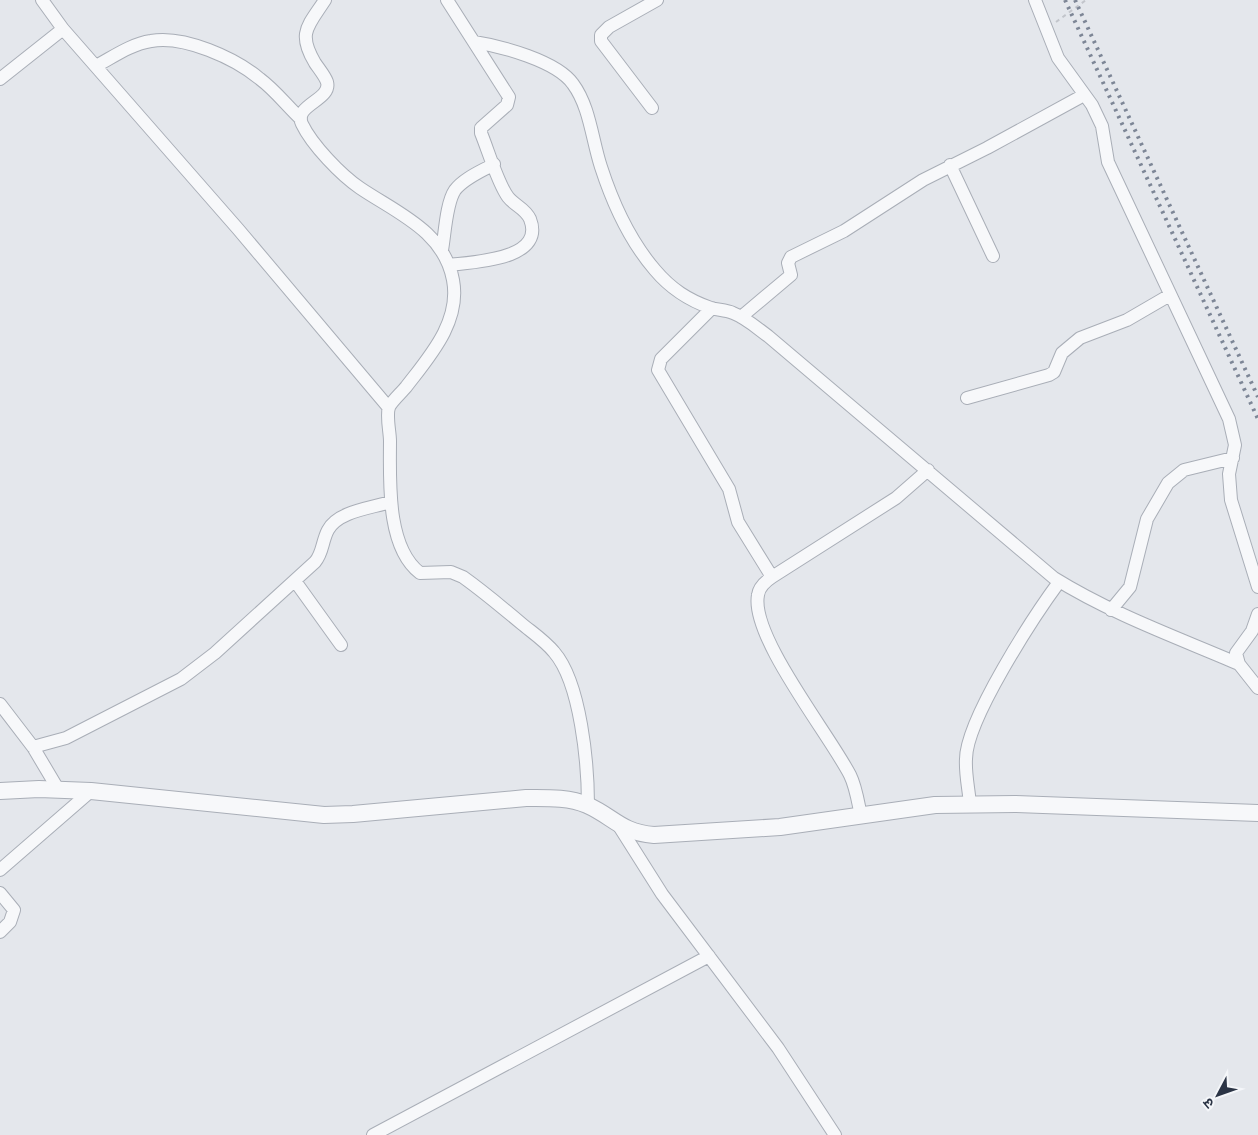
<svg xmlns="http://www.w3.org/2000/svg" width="1258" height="1135" viewBox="0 0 1258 1135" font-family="Mulish,'Noto Sans Devanagari',sans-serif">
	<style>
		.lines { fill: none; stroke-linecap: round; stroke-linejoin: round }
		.minor-casing { stroke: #a9aeb7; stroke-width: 14 }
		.tertiary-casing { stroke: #a9aeb7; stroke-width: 18 }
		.path { stroke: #c2c5cb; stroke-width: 2; stroke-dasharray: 4 4; stroke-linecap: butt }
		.minor { stroke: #f7f8fa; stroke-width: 12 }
		.tertiary { stroke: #f7f8fa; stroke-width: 16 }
		.rail { stroke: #7d8696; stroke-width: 4; stroke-dasharray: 2.5 5; stroke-linecap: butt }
	</style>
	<rect width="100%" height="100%" fill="#e4e7ec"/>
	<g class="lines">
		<g class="minor-casing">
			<path id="minor" d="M42 0 63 29 238 229 389 408
				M325 0C308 26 297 33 315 63 319 69 325 76 327 82 332 100 293 105 302 124 312 145 341 175 360 188 397 213 444 231 453 280 461 322 429 357 406 387 401 393 392 401 389 407 386 416 390 432 390 441 390 480 386 547 420 573L451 572 463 577C484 592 503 608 522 624 533 633 545 641 554 652 581 683 588 765 588 805
				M447 0 509 97 507 105 481 128V133C488 150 498 184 508 197 515 206 525 208 530 219 546 260 473 262 449 265
				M1035 0 1058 58 1092 105 1102 126 1108 162 1229 419 1235 445 1229 474 1231 500 1258 587
				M474 42C501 46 557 61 573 84 590 107 592 140 601 167 613 204 630 241 655 270 671 289 688 300 711 308 718 310 726 310 733 313 746 318 757 328 768 336L1054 578C1112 614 1176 637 1239 664
				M96 66C113 57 131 44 151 41 184 35 235 58 260 79 275 90 287 106 301 119
				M0 79 63 29
				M652 108 601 41V35L609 27 657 0
				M950 165 993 256
				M442 250C445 234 446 203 455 190 464 178 482 171 494 164
				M712 308 661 359 658 370 729 489 738 522 772 577
				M741 317 791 275 788 263 791 257 844 231 923 180 987 148 1084 95
				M967 398 1049 375 1054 372 1062 353 1080 338 1127 320 1170 295
				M295 581 341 645
				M1111 610 1130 587 1147 519 1168 483 1184 470 1233 458
				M1258 614 1252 631 1236 653 1239 664 1258 688
				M0 704 33 747 58 789
				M33 747 66 738 181 679 215 653 315 562C323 553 322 541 328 530 338 511 372 508 390 502
				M970 805C969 790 965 774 966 759 966 720 1034 616 1059 582
				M861 816C858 802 856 787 850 775 829 734 750 636 758 595 759 587 766 581 772 577L896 498 928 470
				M619 826 662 894 778 1048 835 1135
				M0 870 91 791
				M0 893 14 910 10 922 0 932
				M373 1135 709 956"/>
		</g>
		<g class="tertiary-casing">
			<path id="tertiary" d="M0 791 39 789 91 791 324 815 353 814 526 798C546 798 569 797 587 805 614 817 620 832 654 835L780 827 935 805 1015 804 1258 813"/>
		</g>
		<path class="path" d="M1056 22 1086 0"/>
		<use href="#minor" class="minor"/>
		<use href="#tertiary" class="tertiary"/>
		<path class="rail" d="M1065 0 1258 419
			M1075 0 1258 397"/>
	</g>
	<g transform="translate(1218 1095) rotate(229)" stroke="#f4f6f9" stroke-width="4" paint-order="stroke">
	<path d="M0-4L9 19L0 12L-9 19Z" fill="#2b3445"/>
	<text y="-8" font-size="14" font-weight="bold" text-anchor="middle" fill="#2b3445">उ</text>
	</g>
</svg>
